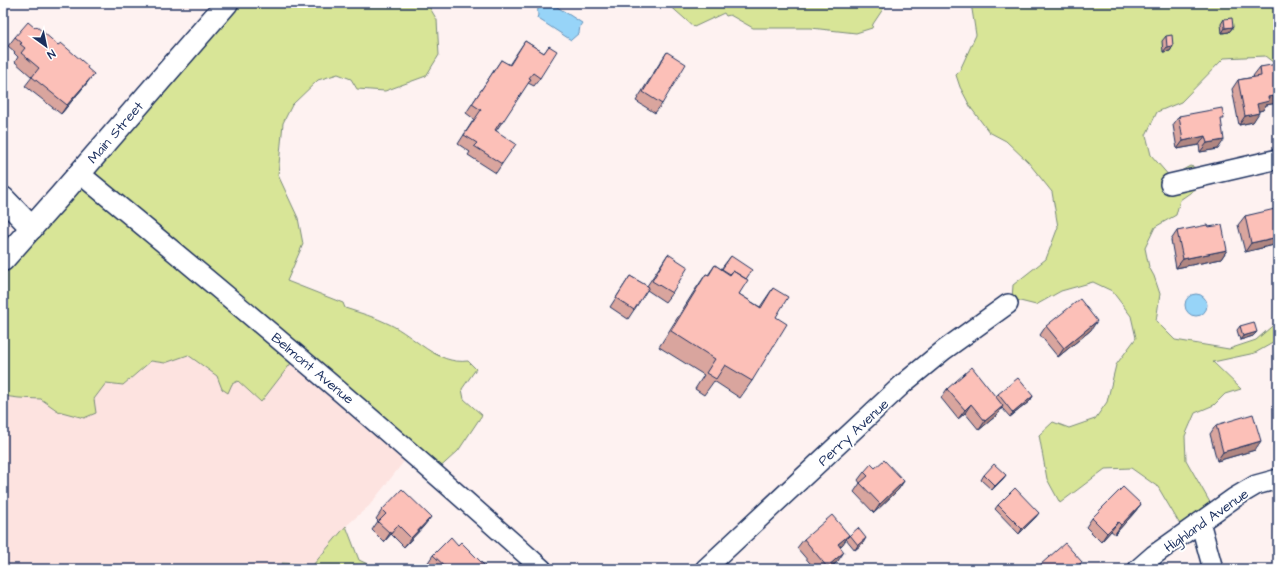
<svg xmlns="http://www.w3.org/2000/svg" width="1281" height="572" viewBox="0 0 1281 572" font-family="'Architects Daughter',sans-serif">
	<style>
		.built { fill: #fde3e0 }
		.green { fill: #d8e597; stroke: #7a8a7a }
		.water { fill: #97d4f8; stroke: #6592ba }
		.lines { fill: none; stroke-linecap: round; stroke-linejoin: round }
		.minor-casing { stroke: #1b2f5e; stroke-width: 22 }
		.tertiary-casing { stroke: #1b2f5e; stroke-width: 25 }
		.secondary-casing { stroke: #1b2f5e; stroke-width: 25 }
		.minor { stroke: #fff; stroke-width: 19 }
		.tertiary { stroke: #fff; stroke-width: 22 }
		.secondary { stroke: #fff; stroke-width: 22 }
		.wall { fill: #d9a59e; stroke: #1b2f5e }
		.shaded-wall { fill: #b08681; stroke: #1b2f5e }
		.building { fill: #fcc0b8; stroke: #1b2f5e }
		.labels { text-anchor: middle; stroke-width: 4; stroke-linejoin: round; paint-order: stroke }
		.street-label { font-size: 14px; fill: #1b2f5e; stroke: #fff }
	</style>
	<rect width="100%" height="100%" fill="#fef2f1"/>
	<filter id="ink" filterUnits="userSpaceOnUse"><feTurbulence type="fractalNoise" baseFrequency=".025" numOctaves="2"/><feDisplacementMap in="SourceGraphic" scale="8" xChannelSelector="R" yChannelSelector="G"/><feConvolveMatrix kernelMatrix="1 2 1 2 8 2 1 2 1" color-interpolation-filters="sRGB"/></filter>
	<g filter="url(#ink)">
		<path class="built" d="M188 355 217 376 232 384 295 358 409 455 369 506 346 526 313 565 283 563 284 569H3V396L19 398 41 399 58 411 94 399 106 383 123 385 152 361 165 363Z"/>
		<path class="green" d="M229 3H427L437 20 439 55 426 76 385 91 357 89 351 79 338 74 318 80 292 105 283 123 278 175 298 218 303 244 287 281 343 303 345 308C360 313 375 317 389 324 415 336 436 365 468 361L476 369 462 389 464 399 482 415 458 451 434 473 295 358 261 402 238 381 232 384 228 393 222 389 217 376 188 355 165 363 151 361 123 385 106 383 94 399 96 413 84 418 58 411 41 399 19 398 3 396V266Z
			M667 3H887L873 24 872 28 856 33 811 28H753L730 15 726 16 724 13 694 27Z
			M971 3H1278V66L1265 56 1224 58 1181 102 1157 112 1146 135 1151 155 1170 177 1190 166 1215 173 1214 176 1180 200 1176 215 1155 227 1145 248 1149 267 1154 276 1160 294 1156 321 1175 340 1229 349 1256 340 1278 321V340L1255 353 1213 362 1241 389 1225 394 1214 405 1195 413 1185 436 1186 460 1216 513 1185 533 1158 487 1131 468 1105 469 1060 503 1047 479 1039 435 1053 422 1069 428 1095 419 1107 402 1116 365 1136 338 1131 316 1112 291 1093 282 1061 291 1036 305 1012 299 1013 285 1046 259 1058 227 1052 192 1028 162 1006 141 989 132 971 108 960 87 956 75 959 72 976 35Z
			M346 526 359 560 378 569H284L282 563 313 565Z"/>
		<path class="water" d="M551 3 582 23 580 26 579 33 571 40 537 18 538 15C537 10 538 7 541 4Z
			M1185 305a11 11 0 1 1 22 0a11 11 0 1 1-22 0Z"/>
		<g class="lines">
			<g class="minor-casing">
				<path id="minor" d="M79 173C236 302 391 433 542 569
					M1170 184 1278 159
					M1200 522 1213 569
					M705 569 904 383 944 350 1008 304
					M1138 569 1154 555 1234 498 1256 485 1278 479"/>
			</g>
			<g class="tertiary-casing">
				<path id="tertiary" d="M3 198 32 228"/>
			</g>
			<g class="secondary-casing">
				<path id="secondary" d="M3 260 59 197 227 3"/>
			</g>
			<use href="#minor" class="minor"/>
			<use href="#tertiary" class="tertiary"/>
			<use href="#secondary" class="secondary"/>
		</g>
		<path class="wall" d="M1224 19 1233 27 1229 32 1222 33 1221 24Z
			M35 28 58 45 87 68V83L61 114 25 86 32 77 15 62 18 57 14 53 15 52 8 46 15 37Z
			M1166 36 1173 46 1170 51 1163 52 1162 41Z
			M525 41 544 53 549 46 540 78 534 86 528 83 496 131 502 164 496 173 468 155 470 152 458 144 474 119 466 113 495 69 501 60 509 65Z
			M667 52 662 104 655 113 636 101 661 61Z
			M1260 67H1278V101L1277 103 1266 105 1263 110 1259 111 1253 122 1239 125 1232 89 1238 80 1254 77 1253 76Z
			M1179 116 1221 122 1218 149 1200 152 1199 145 1177 149 1173 125Z
			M1278 211V244L1245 252 1238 225 1245 216Z
			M1208 227 1227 250 1221 259 1176 268 1171 240 1177 231Z
			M668 254 672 293 665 302 647 290 628 319 610 307 630 276 647 286Z
			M731 256 746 279 739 294 760 307 773 288 776 317 752 381 740 398 714 381 704 395 695 389 704 375 659 347 695 290 706 274 708 275 715 265 721 269Z
			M1046 326 1091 330 1058 357 1040 335Z
			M1240 326 1253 336 1240 340 1237 330Z
			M947 389 996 397 998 394 1033 396 1030 401 1010 417 1002 408 997 415 979 430 965 413 958 419 941 398Z
			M1216 425 1255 450 1217 461 1210 434Z
			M875 468 904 481 898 490 874 513 854 492 860 483 858 480 864 472Z
			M984 475H1006L1002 480 992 490 981 480Z
			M1141 504 1134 513 1115 534 1111 531 1101 542 1086 527 1092 518Z
			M998 505 1036 517 1019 534 995 509Z
			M382 510 424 526 404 547 391 534 384 542 372 530 378 521 376 519Z
			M850 535 863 543 855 550 846 539Z
			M804 539 843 544 840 547 838 561 829 569H815L797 548Z
			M433 555 483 569H432L427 564Z
			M1040 565 1077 569H1038Z"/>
		<path class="shaded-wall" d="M1233 27 1229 32 1222 33 1225 28Z
			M1173 46 1170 51 1163 52 1167 47Z
			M94 74 87 83 61 114 67 105Z
			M1278 95V101L1277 103 1266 105 1263 110 1251 113 1257 104 1268 97Z
			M1259 113 1253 122 1239 125 1245 116Z
			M1205 136 1199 145 1177 149 1183 141Z
			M1224 140 1218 149 1200 152 1207 143Z
			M1278 237V244L1245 252 1251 243Z
			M1227 250 1221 259 1176 268 1183 259Z
			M1097 321 1091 330 1058 357 1064 348Z
			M1257 332 1253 336 1240 340 1243 336Z
			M1033 396 1030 401 1010 417 1013 413Z
			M971 404 965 413 958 419 965 410Z
			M1003 406 997 415 979 430 985 421Z
			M1261 441 1255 450 1217 461 1223 452Z
			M1006 475 1002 480 992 490 995 486Z
			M904 481 898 490 874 513 880 504Z
			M1141 504 1134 513 1115 534 1121 525Z
			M1039 513 1036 517 1019 534 1022 529Z
			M431 517 424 526 404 547 411 538Z
			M1118 522 1111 531 1101 542 1107 533Z
			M398 525 391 534 384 542 390 533Z
			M849 535 843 544 832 553 838 544Z
			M866 538 863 543 855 550 858 545Z
			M844 552 838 561 829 569H825L827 567Z
			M1082 562 1077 569H1074Z"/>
		<path class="building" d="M1232 18 1233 27 1225 28 1224 19Z
			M28 22 35 28 36 26 58 45 61 43 88 66 87 68 94 74 67 105 32 77 39 68 21 53 25 48 20 44 22 43 15 37Z
			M1172 35 1173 46 1167 47 1166 36Z
			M525 41 544 53 549 46 557 51 540 78 533 73 529 78 531 79 502 123 500 122 495 130 516 144 502 164 474 146 477 143 464 135 481 110 472 104 501 60 510 65Z
			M667 52 686 64 662 104 643 92Z
			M1277 64 1278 67V95L1268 97 1269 101 1257 104 1259 113 1245 116 1238 80 1261 76 1260 67Z
			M1222 108 1224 119H1221L1224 140 1207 143 1205 136 1183 141 1179 116Z
			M1275 209 1276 212 1278 211V237L1251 243 1245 216Z
			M1207 225 1208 227 1222 225 1227 250 1183 259 1177 231Z
			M668 254 688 267 672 293 652 281Z
			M731 256 752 270 746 279 733 271 730 274 722 269Z
			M715 265 730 275 733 271 748 280 739 294 761 308 773 288 788 297 776 317 787 324 752 381 725 365 716 379 706 373 715 359 671 331 706 274 709 275Z
			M630 276 649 287 634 310 616 298Z
			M1080 299 1097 321 1064 348 1046 326Z
			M1254 322 1257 332 1243 336 1240 326Z
			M972 367 1003 406 985 421 971 404 965 410 947 389Z
			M1018 378 1033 396 1013 413 998 394Z
			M1253 414 1261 441 1223 452 1216 425Z
			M884 460 904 481 880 504 860 483 868 476 864 472 871 464 875 468Z
			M994 464 1006 475 995 486 984 475Z
			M1123 487 1141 504 1121 525 1118 522 1107 533 1092 518Z
			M1015 488 1039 513 1022 529 998 505Z
			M402 489 431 517 411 538 398 525 390 533 378 522 386 514 382 510Z
			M832 515 849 535 838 544 844 552 827 567 804 539Z
			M858 528 866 538 858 545 850 535Z
			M451 537 458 545 461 542 485 566 482 569H448L433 555Z
			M1065 543 1082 562 1074 569H1043L1040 565Z
			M888 566 890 569H884Z"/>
	</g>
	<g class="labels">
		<g class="street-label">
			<text transform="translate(115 132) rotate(-49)" y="5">Main Street</text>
			<text transform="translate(313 368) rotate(40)" y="5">Belmont Avenue</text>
			<text transform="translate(853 432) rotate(-43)" y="5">Perry Avenue</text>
			<text transform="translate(1206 520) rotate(-35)" y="5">Highland Avenue</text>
		</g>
	</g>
	<rect width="1281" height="572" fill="none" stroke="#fff" stroke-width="16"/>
	<rect x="8" y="8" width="1265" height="556" fill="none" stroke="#1b2f5e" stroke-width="1.5" filter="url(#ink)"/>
	<g transform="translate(46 46) rotate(147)" stroke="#ffffff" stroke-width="3" paint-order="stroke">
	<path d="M0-3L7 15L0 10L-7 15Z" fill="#1b2f5e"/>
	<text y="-6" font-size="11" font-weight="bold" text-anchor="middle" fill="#1b2f5e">N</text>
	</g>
</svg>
